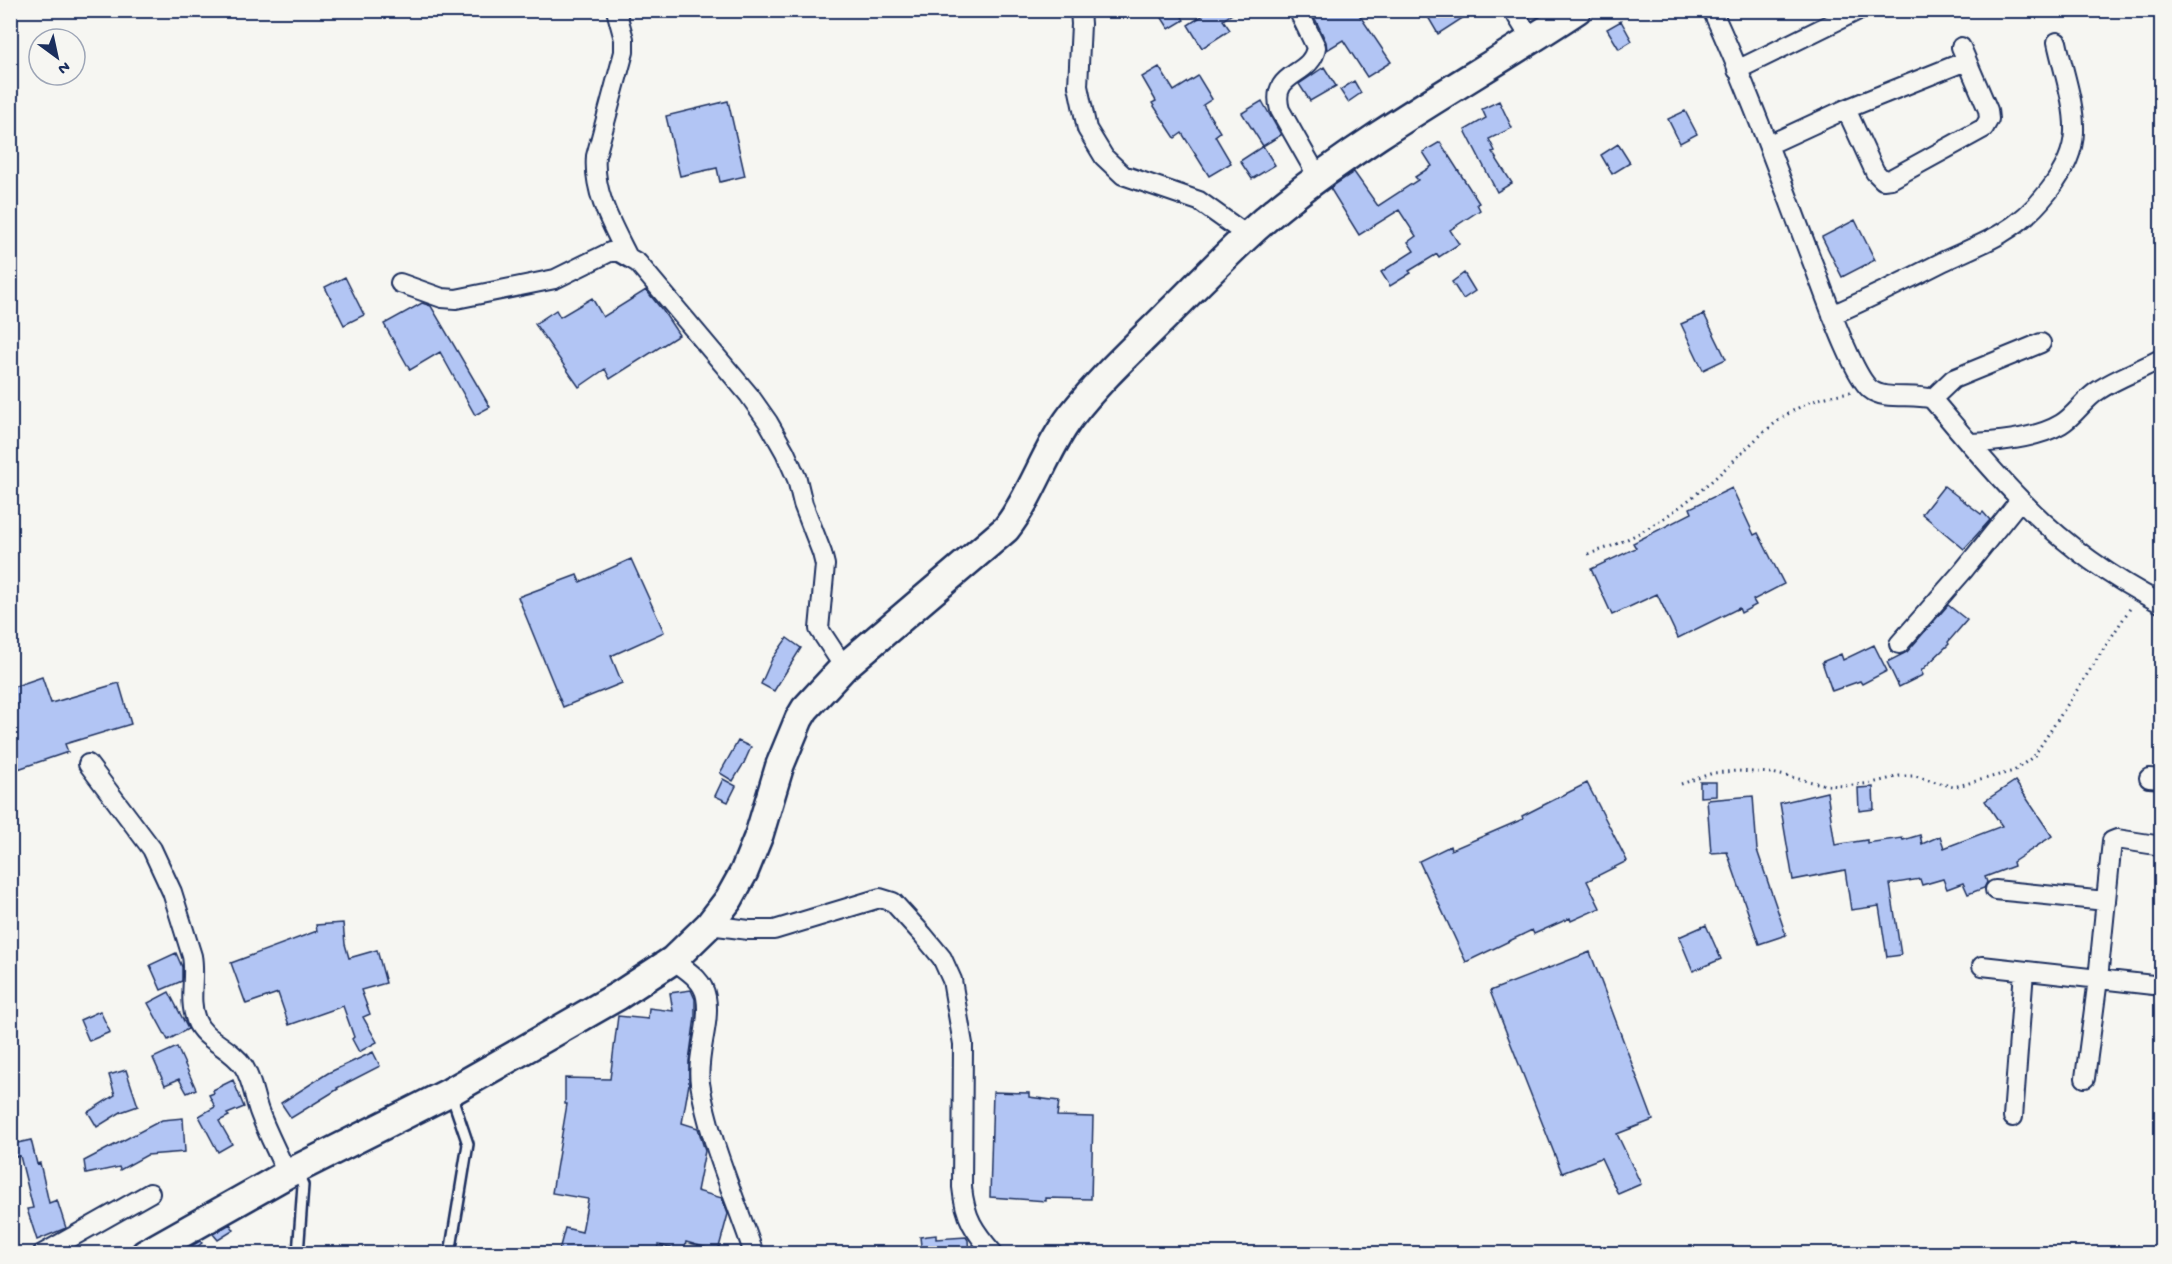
<svg xmlns="http://www.w3.org/2000/svg" width="2172" height="1264" viewBox="0 0 2172 1264" font-family="'Gochi Hand',sans-serif">
	<style>
		.building { fill: #b2c5f4; stroke: #1b2f5e; stroke-width: 1.5 }
		.lines { fill: none; stroke-linecap: round; stroke-linejoin: round }
		.lane-casing { stroke: #1b2f5e; stroke-width: 14 }
		.street-casing { stroke: #1b2f5e; stroke-width: 22 }
		.secondary-casing { stroke: #1b2f5e; stroke-width: 32 }
		.path { stroke: #1b2f5e; stroke-width: 3; stroke-dasharray: 1.5 4.5; stroke-linecap: butt }
		.lane { stroke: #f6f6f2; stroke-width: 9 }
		.street { stroke: #f6f6f2; stroke-width: 18 }
		.secondary { stroke: #f6f6f2; stroke-width: 27 }
	</style>
	<rect width="100%" height="100%" fill="#f6f6f2"/>
	<filter id="ink" filterUnits="userSpaceOnUse"><feTurbulence type="fractalNoise" baseFrequency=".0167" numOctaves="2"/><feDisplacementMap in="SourceGraphic" scale="12" xChannelSelector="R" yChannelSelector="G"/><feConvolveMatrix kernelMatrix="1 2 1 2 8 2 1 2 1" color-interpolation-filters="sRGB"/></filter>
	<g filter="url(#ink)">
		<path class="building" d="M1157 10H1178L1184 20 1169 29Z
			M1211 10H1238L1223 20 1230 30 1202 48 1188 25Z
			M1311 10H1356L1391 62 1367 77 1343 40 1327 50 1326 42Z
			M1424 10H1475L1438 34Z
			M1621 21 1632 41 1619 49 1607 29Z
			M1159 67 1174 91 1198 76 1212 99 1203 105 1220 132 1215 136 1231 163 1209 176 1182 133 1175 138 1152 103 1156 101 1142 77Z
			M1324 67 1336 86 1310 101 1299 84Z
			M1354 81 1361 93 1348 102 1340 90Z
			M728 101 745 176 720 182 717 168 680 176 666 116Z
			M1262 101 1281 135 1263 146 1242 113Z
			M1499 101 1512 128 1489 139 1495 151 1492 152 1512 183 1497 192 1465 130 1486 118 1482 109Z
			M1685 111 1697 134 1680 143 1668 119Z
			M1440 142 1479 203 1477 204 1480 210 1450 230 1459 244 1439 257 1437 254 1409 271 1411 273 1390 286 1381 272 1414 251 1408 242 1416 236 1399 210 1359 235 1330 188 1354 172 1378 206 1418 180 1415 177 1432 166 1423 152Z
			M1618 144 1630 163 1612 174 1601 155Z
			M1263 146 1275 165 1252 179 1240 161Z
			M1855 220 1875 260 1842 277 1822 237Z
			M1464 273 1475 291 1463 299 1452 282Z
			M345 277 364 315 344 325 325 287Z
			M646 290 663 311 679 335 610 379 605 369 579 387 535 324 556 310 560 317 592 298 603 317Z
			M422 303 431 306 490 407 475 415 440 352 410 370 384 324Z
			M1704 314 1726 359 1703 370 1681 324Z
			M1944 486 1981 514 1983 512 1990 520 1964 549 1922 514Z
			M1732 488 1754 535 1758 533 1784 584 1753 600 1756 605 1741 613 1739 608 1678 638 1657 594 1612 615 1591 569 1636 548 1633 543 1692 513 1690 508Z
			M631 559 664 632 611 656 622 683 563 707 518 597 577 575 580 582Z
			M1948 605 1967 620 1948 642 1949 644 1921 671 1923 675 1899 687 1887 662 1907 652Z
			M787 638 801 648 774 691 761 684 772 659Z
			M1874 645 1887 671 1862 684 1860 681 1832 691 1822 662 1841 654 1843 660Z
			M42 677 51 703 119 683 131 724 65 744 68 752 15 770 10 758V688Z
			M738 741 751 747 744 763 733 781 720 773Z
			M723 779 736 786 728 802 715 796Z
			M2015 781 2052 836 2013 862 2014 866 1985 877 1987 882 1984 888 1968 894 1963 883 1947 889 1943 879 1922 885 1920 879 1890 884 1901 955 1887 957 1879 906 1851 910 1845 870 1793 880 1780 803 1827 792 1835 845 1867 840V843L1902 838 1903 840 1920 835 1922 844 1940 836 1944 848 2002 826 1985 801Z
			M1700 782H1716V796L1700 797Z
			M1587 783 1627 861 1587 881 1600 908 1571 921 1570 918 1534 934 1532 930 1466 962 1419 861 1450 846 1451 850 1523 819 1522 816Z
			M1873 787 1874 809 1859 811 1858 788Z
			M1753 796 1757 850 1786 935 1759 944 1727 852 1711 853 1707 800Z
			M343 923 345 944 349 958 377 950 386 983 361 990 370 1014 363 1017 377 1042 359 1052 352 1039 354 1037 343 1006 289 1025 278 993 246 1004 231 963 317 931 316 925Z
			M1706 925 1721 959 1693 971 1679 937Z
			M1590 952 1653 1120 1617 1134 1641 1184 1618 1194 1601 1158 1562 1173 1490 991Z
			M176 953 182 967V981L161 990 150 965Z
			M691 990 695 999V1017L689 1061V1084L682 1123 698 1128 705 1151 697 1191 722 1198 728 1214 718 1251 686 1242 684 1251 658 1245 656 1254H558L565 1228 582 1232 588 1199 552 1193 567 1104H565V1078L610 1079 618 1016 648 1019 649 1008 673 1011 670 993Z
			M169 992 188 1029 168 1040 148 1003Z
			M100 1011 110 1032 89 1041 80 1020Z
			M177 1047 196 1089 187 1093 179 1079 165 1085 153 1058Z
			M373 1052 380 1066 337 1088 338 1089 291 1118 281 1103 328 1073Z
			M126 1070 138 1106 121 1112 97 1127 88 1112 115 1095 109 1075Z
			M233 1080 244 1107 227 1114 229 1116 219 1121 232 1144 218 1152 199 1116 215 1107 209 1095 214 1093 213 1090Z
			M993 1092 1029 1093V1097L1059 1101 1057 1116 1093 1117 1091 1199 1046 1198V1201L990 1197Z
			M183 1118 185 1152 147 1155 120 1170 119 1167 86 1174 84 1161 162 1120Z
			M31 1140 37 1164 40 1163 49 1203 57 1200 66 1228 37 1240 27 1209 33 1208 20 1156 16 1157 13 1144Z
			M230 1224 234 1230 218 1240 213 1234Z
			M936 1235V1239L966 1237 968 1240 969 1254H922L920 1237Z
			M200 1241 202 1243 189 1254H178Z"/>
		<g class="lines">
			<g class="lane-casing">
				<path id="lane" d="M297 1172 303 1185 298 1254
					M450 1254 468 1144 451 1094"/>
			</g>
			<g class="street-casing">
				<path id="street" d="M616 10 624 39V52L596 156C593 192 611 223 627 255
					M1080 10 1081 24 1078 86 1087 129 1104 157 1123 175 1199 201 1248 236
					M1298 10 1316 47C1312 78 1269 70 1280 110L1318 177
					M1513 10 1531 39
					M1712 10C1751 95 1782 183 1815 269 1825 295 1852 374 1870 389 1884 401 1913 393 1932 399 1961 433 1989 468 2021 500 2061 542 2110 577 2162 604
					M1737 70 1859 10
					M1846 109 1875 172 1883 180 1891 179 1984 128 1989 119 1988 110 1961 47
					M1768 145 1846 109 1966 61
					M400 283 442 298 456 299 555 279 610 252H619L638 263 749 395 768 422 785 452 797 479 803 504 822 553 825 565 819 629 844 667
					M1832 315C1870 298 1907 280 1944 261 1963 252 1984 244 2002 233 2033 215 2073 171 2074 132 2075 103 2063 71 2057 42
					M1932 399 1953 379 2041 343
					M1970 443C1998 442 2036 439 2061 424 2076 415 2084 399 2099 390 2119 377 2141 370 2162 358
					M1899 644 1963 571 2020 500
					M88 764 152 849 172 892 192 956C196 977 188 999 196 1020 203 1040 231 1047 244 1067 252 1080 254 1097 259 1111 267 1133 278 1153 287 1174
					M2149 778 2162 779
					M1995 890 2106 901
					M709 925 749 930H774L880 898 893 902 923 935 942 958 952 980 963 1044 962 1187C965 1218 974 1231 994 1254
					M673 960C686 970 703 979 706 997 711 1024 696 1055 700 1083 708 1138 736 1200 754 1254
					M1982 966 2162 986
					M2085 1078 2098 979 2112 841 2117 839 2162 846
					M2013 1117 2024 971
					M42 1254 150 1193"/>
			</g>
			<g class="secondary-casing">
				<path id="secondary" d="M145 1254 287 1174 450 1092 618 996 673 960 709 925 729 899 744 872 759 835 780 765 799 719 805 709 844 667 1006 529C1033 494 1045 450 1072 415 1100 379 1134 348 1166 316 1205 278 1242 237 1285 203 1376 130 1479 75 1577 10"/>
			</g>
			<path class="path" d="M1588 554C1632 542 1672 515 1707 485 1737 460 1763 427 1798 408 1815 399 1832 395 1851 392
				M1681 784 1713 773 1737 771 1772 773 1826 785 1844 786 1872 783 1900 776H1915L1954 787 2014 771 2034 756 2131 607"/>
			<use href="#lane" class="lane"/>
			<use href="#street" class="street"/>
			<use href="#secondary" class="secondary"/>
		</g>
	</g>
	<rect width="2172" height="1264" fill="none" stroke="#f6f6f2" stroke-width="36"/>
	<rect x="18" y="18" width="2136" height="1228" fill="none" stroke="#1b2f5e" stroke-width="2" filter="url(#ink)"/>
	<g transform="translate(57 57) rotate(147)"><circle r="28" fill="#f6f6f2" stroke="#9ea6b7" stroke-width="1.5"/>
	<path d="M0-4.5L10 22L0 15L-10 22Z" fill="#1b2f5e"/>
	<text y="-9" font-size="16" font-weight="bold" text-anchor="middle" fill="#1b2f5e">N</text>
	</g>
</svg>
